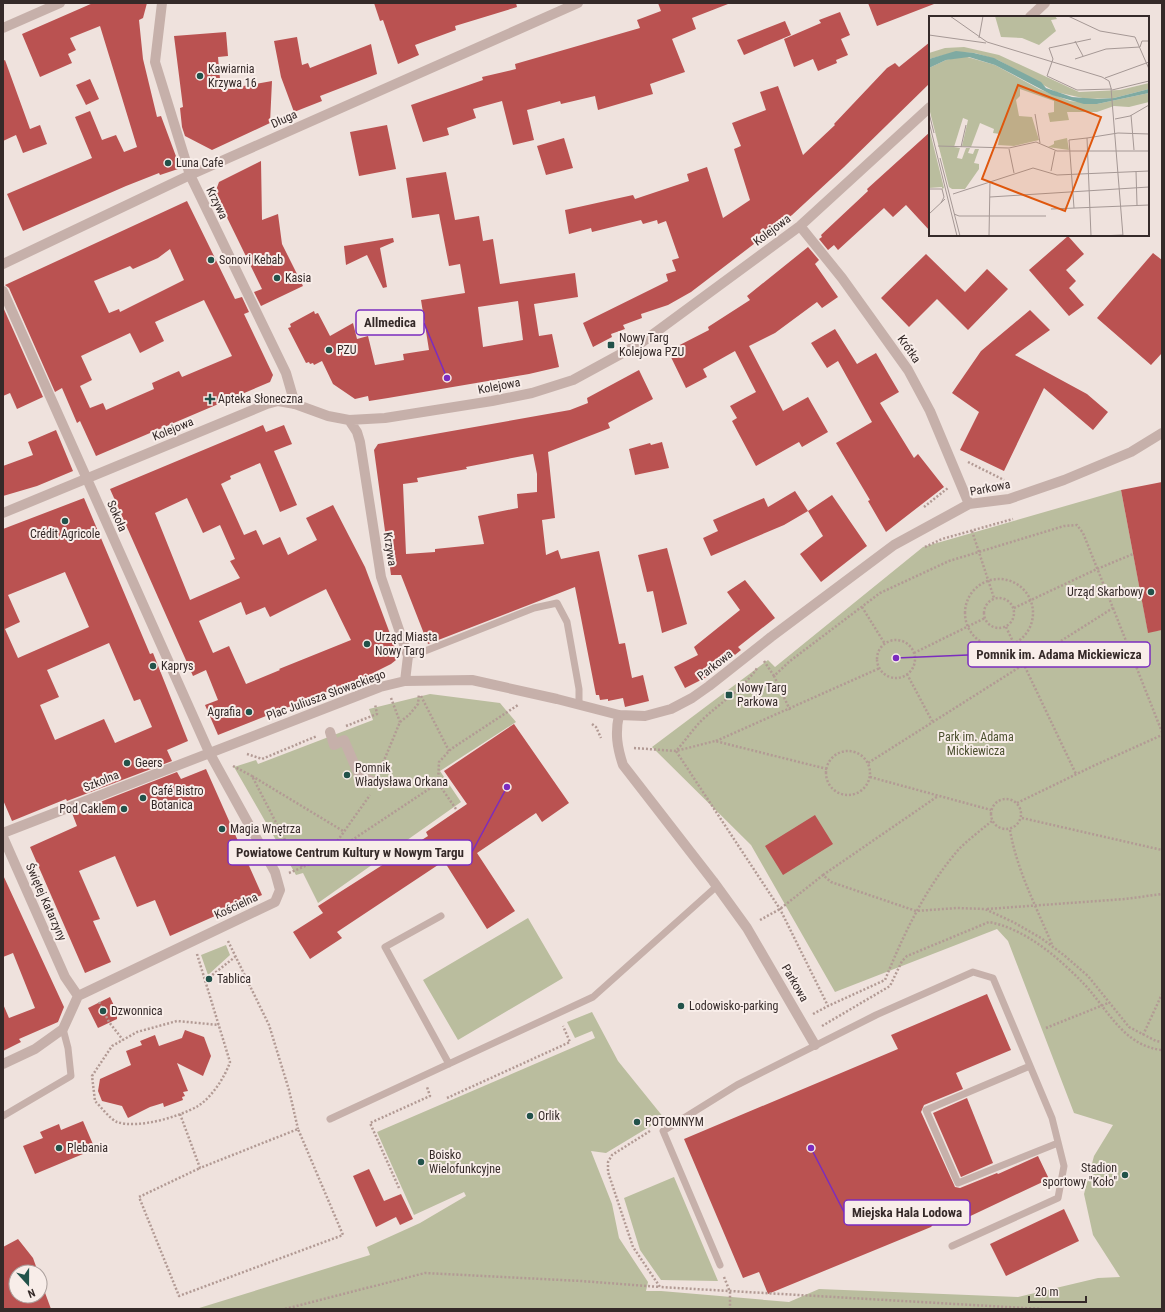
<svg xmlns="http://www.w3.org/2000/svg" width="1165" height="1312" viewBox="0 0 1165 1312" font-family="'Roboto Condensed',sans-serif">
	<style>
		.green { fill: #babd9e }
		.building { fill: #ba5251; fill-rule: evenodd }
		.lines { fill: none; stroke-linecap: round; stroke-linejoin: round }
		.path { stroke: #b29a94; stroke-width: 2.5; stroke-dasharray: 2 2; stroke-linecap: butt }
		.service { stroke: #c6b0aa; stroke-width: 7 }
		.pedestrian { stroke: #c6b0aa; stroke-width: 10 }
		.minor { stroke: #c6b0aa; stroke-width: 10 }
		.poi-dot { fill: #22524a; stroke: #f8ede9; stroke-width: 1.5 }
		.labels { text-anchor: middle; stroke-width: 4; stroke-linejoin: round; paint-order: stroke }
		.poi-label { font-size: 12px; fill: #352a29; stroke: #f8ede9; text-anchor: start }
		.street-label { font-size: 12px; fill: #352a29; stroke: #f8ede9 }
		.park-label { font-size: 12px; fill: #4c502f; stroke: #f8ede9 }
		.inset-road { fill: none; stroke: #a59895; stroke-width: 1 }
		.view { fill: #df570d; fill-opacity: 0.15; stroke: #df570d; stroke-width: 2 }
		.inset-edge { fill: none; stroke: #352a29; stroke-width: 2 }
		.leader { fill: none; stroke: #7b2cbf; stroke-width: 1.5 }
		.callout-dot { fill: #7b2cbf; stroke: #f8ede9; stroke-width: 1.5 }
		.callout { fill: #f8ede9; stroke: #7b2cbf; stroke-width: 1.5 }
		.callout-label { font-size: 13px; text-anchor: middle; font-weight: bold; fill: #352a29 }
	</style>
	<rect width="100%" height="100%" fill="#efe2dd"/>
	<path class="green" d="M1121 490 1148 632 1162 630V1309H196L370 1255 367 1247 420 1223 466 1196 464 1192 414 1215 377 1132 595 1038 592 1031 575 1038 567 1022 592 1012 618 1061 664 1118 606 1153 591 1151 612 1204 619 1238 648 1282 646 1291H661L789 1302 819 1289 1018 1297 1098 1278 1120 1277 1093 1235 1084 1194 1094 1156 1113 1125 1074 1113 1008 941 997 929 835 992 751 845 652 747 768 660 775 667 923 547Z
		M430 694 500 703 516 722 440 771 461 802 318 903 303 873 296 875 234 767 256 760 258 764 373 720 369 709Z
		M528 918 563 978 458 1040 423 980Z
		M226 945 230 955 208 975 201 955Z
		M674 1177 718 1281 661 1280 640 1250 624 1198Z"/>
	<path class="building" d="M93 3H147L143 18 139 20 143 59 157 117 161 116 177 159 178 169 160 175 159 173 126 186 23 231 7 194 92 158 75 117 90 111 102 140 116 135 124 152 137 147 100 26 70 38 76 50 68 54 72 63 40 77 22 34Z
		M374 3H516L517 7 455 26 456 30 415 45 419 55 398 64 383 20 380 21Z
		M658 3 728 4 692 18 696 29 672 39 685 72 650 84 653 94 598 110 595 96 561 104 560 101 527 110 534 140 513 145 502 101 473 109 476 118 447 128 449 135 423 142 411 105 483 80 482 77 516 69 515 64 640 28 637 20 661 11Z
		M868 3H934V4L877 26Z
		M840 12 850 35 841 39 848 55 836 60 837 63 818 71 813 59 794 67 784 39 821 23 819 20Z
		M785 21 791 35 744 55 737 40Z
		M226 32 228 56 218 57 221 90 272 81 270 123 212 150 185 136 182 127 180 108 183 107 174 36Z
		M297 37 302 65 308 63 310 68 371 44 377 74 320 96 322 101 294 112 281 77 274 41Z
		M930 42V83L844 167 792 215 691 292 668 305 641 314 642 318 623 325 625 329 611 334 612 337 593 347 583 323 668 281 666 274 676 271 672 260 679 258 666 221 658 224 657 220 643 224 641 220 592 232 591 228 569 234 565 210 633 195 635 199 689 181 687 174 707 167 723 218 750 200 734 149 741 146 732 123 766 110 760 92 778 86 803 155 835 125 834 124 887 68 895 63 899 67Z
		M5 60 30 129 40 125 47 144 23 153 16 135 3 141V61Z
		M90 79 99 99 86 105 76 85Z
		M387 125 396 169 359 176 350 132Z
		M930 132V231L906 205 893 217 884 208 838 250 834 245 828 250 819 239 822 237 821 235 868 191 867 189Z
		M564 138 573 168 546 175 537 146Z
		M261 161 262 220 278 214 282 244 303 286 261 306 254 292 262 289 215 193 219 182Z
		M446 172 455 220 479 216 483 241 493 239 500 284 575 273 578 297 534 304 539 336 552 334 559 367 529 374 388 398 369 401 368 396 355 399 333 384 322 361 314 365 313 363 310 364 309 362 306 363 288 328 291 327 290 324 314 311 315 314 318 313 330 336 353 323 357 339 368 336 375 365 404 360 403 354 429 350 421 300 465 293 460 264 449 266 439 214 412 218 406 178ZM518 301 523 340 483 347 478 307Z
		M187 201 235 299 242 297 249 312 244 314 273 375 270 382 96 456 80 421 77 423 62 388 55 392 9 288 5 285ZM170 249 184 280 120 312 119 309 109 313 94 281 130 266 133 269 158 258ZM204 300 232 356 182 377 179 371 152 383 154 389 106 410 103 403 90 408 80 386 92 380 81 356 130 333 140 353 164 341 155 322Z
		M1068 236 1084 254 1066 270 1076 281 1069 288 1084 305 1069 316 1029 270Z
		M393 238 394 242 380 248 387 287 383 288 367 255 346 265 344 246Z
		M808 247 819 260 815 264 838 297 822 308 817 302 775 333 749 346 783 411 808 397 828 432 802 447 799 442 756 466 732 421 737 418 730 406 756 392 735 351 703 369 707 377 686 388 668 351 709 330 708 327 750 300 747 296Z
		M1153 253 1162 260V353L1151 365 1097 318Z
		M926 254 965 292 987 269 1008 289 968 330 937 299 909 327 881 298Z
		M3 307 43 397 17 409 10 393 3 396Z
		M1030 310 1050 330 1015 355 1087 394 1108 412 1093 430 1044 388 1004 471 960 450 979 412 952 393 981 351Z
		M835 329 857 364 876 353 899 392 880 403 914 458 918 454 944 487 886 532 868 501 870 500 836 443 872 422 838 361 827 368 811 343Z
		M639 370 653 399 608 423 610 428 548 452 555 518 542 520 546 555 558 550 561 559 599 551 619 644 625 643 632 678 643 675 649 701 625 707 623 698 608 701V699L600 700 599 695H596L575 587 428 644 401 575H391L374 450 378 444 570 410 588 403 587 398ZM533 454 537 474V492L517 494 518 508 478 516 484 544 435 549V552L406 554 403 484 418 482 417 478 467 469 466 467Z
		M263 425 266 432 284 425 292 444 274 451 297 505 280 512 260 463 230 476 231 479 221 484 244 535 256 530 263 545 280 537 288 555 317 540 306 518 333 505 365 567 395 647 396 660 391 664 367 676 218 735 205 705 218 700 206 670 193 676 110 489ZM187 498 203 533 220 525 235 559 230 561 240 578 190 600 155 513ZM326 589 351 640 279 669 280 670 246 684 229 646 213 653 199 621 241 602 246 615 265 607 270 617Z
		M56 430 73 471 37 486 3 496V466L33 455 28 442Z
		M662 442 669 468 635 475 629 449 650 443 651 445Z
		M1162 482V630L1148 633 1121 490Z
		M795 491 808 511 784 525 711 556 703 538 718 531 713 520 764 498 768 507Z
		M832 495 867 546 821 582 800 554 823 536 808 511Z
		M84 498 150 654 153 653 188 741 167 750 172 761 67 801 66 799 12 821 3 800V529ZM65 572 89 627 18 658 5 629 20 622 8 595ZM109 643 134 701 140 699 152 727 115 743 104 719 55 740 40 705 59 697 47 670Z
		M667 548 687 624 662 633 653 591 647 592 638 555Z
		M745 580 775 618 738 647 741 650 709 676 685 688 674 667 698 655 694 647 740 610 727 592Z
		M514 724 569 803 542 822 536 813 477 853 515 911 487 929 444 861 337 932 342 938 310 959 293 932 323 913 318 906 428 836 426 832 467 804 444 771Z
		M206 769 262 895 170 936 155 900 137 907 115 856 79 871 100 919 93 921 111 962 85 973 30 847 77 826 72 813 177 772 181 779Z
		M815 815 833 844 783 875 765 846Z
		M3 875 64 1007 58 1022 19 1039 21 1042 3 1051V1004L9 1018 35 1008 13 953 3 957Z
		M987 994 1011 1050 956 1073 963 1089 924 1105 921 1112 955 1187 960 1188 997 1173 998 1174 1038 1156 1049 1179 962 1220 953 1201 931 1227 768 1294 759 1272 743 1278 684 1139 898 1049 891 1035Z
		M110 997 117 1012V1019L98 1028 88 1008Z
		M185 1030 204 1037 211 1056 203 1076 177 1063 188 1091 183 1092 185 1096 182 1097 183 1100 164 1107 163 1103 150 1107 128 1118 122 1106 102 1101 98 1091 100 1079 131 1065 126 1051 142 1045 140 1041 155 1035 159 1046 182 1038Z
		M967 1098 993 1163 961 1177 933 1113Z
		M83 1121 95 1149 35 1174 23 1146 43 1138 40 1132 59 1124 61 1130Z
		M369 1169 384 1201 401 1194 413 1219 400 1225 396 1217 376 1227 353 1176Z
		M1064 1209 1079 1241 1006 1276 990 1244Z
		M18 1239 33 1258 38 1272H16V1296H40V1279L51 1309H3V1247Z"/>
	<g class="lines">
		<path class="path" d="M968 462 1004 480
			M924 507 948 488
			M972 531 994 598
			M925 547 942 539 1013 519
			M965 613a34 34 0 1 1 68 0a34 34 0 1 1-68 0Z
			M984 613a15 15 0 1 1 30 0a15 15 0 1 1-30 0Z
			M862 607 885 644
			M1014 608 1097 569 1133 554
			M1113 608 1162 732
			M1006 627 1076 774
			M877 659a19 19 0 1 1 38 0a19 19 0 1 1-38 0Z
			M914 653 985 618
			M764 661 774 676
			M907 674 932 721
			M421 696 449 751
			M391 698 400 722
			M790 710 774 676 790 661 880 593 949 561 1064 526 1077 525 1083 533 1113 608 868 763
			M592 724 596 727 601 738
			M346 726 377 714 375 704
			M716 741 880 668
			M634 748 676 751C685 741 693 729 702 720 722 701 742 690 758 667
			M826 773a22 22 0 1 1 44 0a22 22 0 1 1-44 0Z
			M247 754 262 759 317 736
			M233 766 252 776
			M827 769 715 741 676 751 780 909 828 1006 885 980C904 933 926 887 959 849 969 839 981 830 992 821
			M380 770 400 722 409 715 418 704 419 694
			M870 777 991 810
			M991 814a15 15 0 1 1 30 0a15 15 0 1 1-30 0Z
			M1017 803 1091 767 1162 735
			M456 809 438 783 439 762 451 749 518 705
			M1022 818 1162 850
			M1010 830C1017 871 1037 908 1053 947
			M328 856 438 783
			M302 867 285 840 252 776 343 831
			M289 873 326 857 370 795
			M823 875 938 796
			M987 909 1125 899 1162 894
			M760 920 780 909 823 875 831 882 916 911 957 908 985 909 1013 922 1041 938 1065 956 1088 976 1129 1027 1156 1041 1162 1042
			M228 941 269 1025 289 1090 298 1129
			M197 954 230 1062C225 1077 212 1097 198 1106 179 1117 138 1129 117 1122 110 1119 101 1107 95 1101L92 1076 112 1046 137 1032 177 1021 219 1025
			M206 980 235 957
			M99 1002 109 1022 123 1040
			M813 1014 828 1006
			M822 1026 890 986 902 961 907 956 989 922C1026 929 1059 958 1085 985 1108 1010 1124 1046 1162 1050
			M1046 1028 1108 1003
			M1143 1035 1162 994
			M447 1098 570 1042 563 1026
			M180 1114 200 1168 298 1129 343 1235 179 1296 139 1197 200 1168
			M650 1131 612 1155 608 1162V1172L633 1247 660 1287 1042 1309
			M399 1188 370 1123 430 1096 427 1087
			M724 1277 730 1292V1309
			M285 1309 425 1273 581 1281 660 1287"/>
		<path class="service" d="M408 656 425 651 534 608 557 603 567 622 579 689V705
			M441 916 385 947 449 1064
			M1030 1066 926 1110 958 1183 1058 1143
			M3 1116 71 1076 68 1048 63 1029
			M330 1119 593 997 717 886
			M720 1265 663 1131 737 1085 876 1015 973 972 993 978 1052 1118 1064 1166 1058 1198 952 1246"/>
		<path class="pedestrian" d="M162 3 155 62 190 175 286 373 295 404
			M330 732 334 745 344 740 359 775 374 782"/>
		<path class="minor" d="M1030 17 1045 3
			M3 28 60 3
			M800 226 842 278 908 370 930 411 969 504
			M3 264 190 175 578 3
			M3 291 209 752 275 872 280 890 275 902 78 996
			M349 420 357 432 360 442 381 577 408 656 405 681
			M3 513 267 404 278 401 295 404 328 416 349 420 385 418 492 401 532 393 573 380 641 343 800 226 930 107
			M619 715C615 733 617 747 623 765L713 881 747 928 815 1045
			M3 833 380 687 405 681 472 680 557 699 619 715 645 716 671 709 692 698 709 686 771 637 894 545 969 504 1009 499 1064 480 1131 452 1162 433
			M3 837 65 977 78 996 63 1029 35 1049 3 1064"/>
	</g>
	<g class="poi-dot">
		<circle cx="200" cy="76" r="4"/>
		<circle cx="168" cy="163" r="4"/>
		<circle cx="211" cy="260" r="4"/>
		<circle cx="277" cy="278" r="4"/>
		<rect x="607" y="341" width="8" height="8" rx="2"/>
		<circle cx="329" cy="350" r="4"/>
		<path d="M208 393h4v4h4v4h-4v4h-4v-4h-4v-4h4z"/>
		<circle cx="65" cy="521" r="4"/>
		<circle cx="1151" cy="592" r="4"/>
		<circle cx="367" cy="644" r="4"/>
		<circle cx="153" cy="666" r="4"/>
		<rect x="725" y="691" width="8" height="8" rx="2"/>
		<circle cx="249" cy="712" r="4"/>
		<circle cx="127" cy="763" r="4"/>
		<circle cx="347" cy="775" r="4"/>
		<circle cx="143" cy="798" r="4"/>
		<circle cx="124" cy="809" r="4"/>
		<circle cx="222" cy="829" r="4"/>
		<circle cx="209" cy="979" r="4"/>
		<circle cx="681" cy="1006" r="4"/>
		<circle cx="103" cy="1011" r="4"/>
		<circle cx="530" cy="1116" r="4"/>
		<circle cx="637" cy="1122" r="4"/>
		<circle cx="59" cy="1148" r="4"/>
		<circle cx="421" cy="1162" r="4"/>
		<circle cx="1125" cy="1175" r="4"/>
	</g>
	<g class="labels">
		<g class="poi-label">
			<text x="208" y="73">Kawiarnia<tspan x="208" dy="14">Krzywa 16</tspan></text>
			<text x="176" y="167">Luna Cafe</text>
			<text x="219" y="264">Sonovi Kebab</text>
			<text x="285" y="282">Kasia</text>
			<text x="619" y="342">Nowy Targ<tspan x="619" dy="14">Kolejowa PZU</tspan></text>
			<text x="337" y="354">PZU</text>
			<text x="218" y="403">Apteka Słoneczna</text>
			<text x="65" y="538" text-anchor="middle">Crédit Agricole</text>
			<text x="1143" y="596" text-anchor="end">Urząd Skarbowy</text>
			<text x="375" y="641">Urząd Miasta<tspan x="375" dy="14">Nowy Targ</tspan></text>
			<text x="161" y="670">Kaprys</text>
			<text x="737" y="692">Nowy Targ<tspan x="737" dy="14">Parkowa</tspan></text>
			<text x="241" y="716" text-anchor="end">Agrafia</text>
			<text x="135" y="767">Geers</text>
			<text x="355" y="772">Pomnik<tspan x="355" dy="14">Władysława Orkana</tspan></text>
			<text x="151" y="795">Café Bistro<tspan x="151" dy="14">Botanica</tspan></text>
			<text x="116" y="813" text-anchor="end">Pod Caklem</text>
			<text x="230" y="833">Magia Wnętrza</text>
			<text x="217" y="983">Tablica</text>
			<text x="689" y="1010">Lodowisko-parking</text>
			<text x="111" y="1015">Dzwonnica</text>
			<text x="538" y="1120">Orlik</text>
			<text x="645" y="1126">POTOMNYM</text>
			<text x="67" y="1152">Plebania</text>
			<text x="429" y="1159">Boisko<tspan x="429" dy="14">Wielofunkcyjne</tspan></text>
			<text x="1117" y="1172" text-anchor="end">Stadion<tspan x="1117" dy="14">sportowy "Koło"</tspan></text>
		</g>
		<g class="street-label">
			<text transform="translate(284 119) rotate(-24)" y="4">Długa</text>
			<text transform="translate(217 203) rotate(64)" y="4">Krzywa</text>
			<text transform="translate(772 230) rotate(-37)" y="4">Kolejowa</text>
			<text transform="translate(909 349) rotate(55)" y="4">Krótka</text>
			<text transform="translate(499 386) rotate(-11)" y="4">Kolejowa</text>
			<text transform="translate(173 429) rotate(-22)" y="4">Kolejowa</text>
			<text transform="translate(990 488) rotate(-11)" y="4">Parkowa</text>
			<text transform="translate(117 516) rotate(66)" y="4">Sokoła</text>
			<text transform="translate(390 549) rotate(81)" y="4">Krzywa</text>
			<text transform="translate(715 665) rotate(-38)" y="4">Parkowa</text>
			<text transform="translate(326 695) rotate(-20)" y="4">Plac Juliusza Słowackiego</text>
			<text transform="translate(101 781) rotate(-22)" y="4">Szkolna</text>
			<text transform="translate(46 902) rotate(66)" y="4">Świętej Katarzyny</text>
			<text transform="translate(236 906) rotate(-25)" y="4">Kościelna</text>
			<text transform="translate(795 983) rotate(60)" y="4">Parkowa</text>
		</g>
		<g class="park-label">
			<text x="976" y="741">Park im. Adama<tspan x="976" dy="14">Mickiewicza</tspan></text>
		</g>
	</g>
	<g transform="translate(929 16)">
		<rect width="220" height="220" fill="#efe2dd"/>
		<path d="M66 0H126L128 3 122 4 127 15 110 29 93 22 72 21ZM35 31 70 39 150 76 191 74 220 67V73L185 82 158 83 127 76 69 44 46 37 27 36 0 43V37L16 32ZM35 40 66 49 110 73 141 85 168 88 220 77V86L200 91 185 90 168 96H138L140 104 121 106 119 97 125 96V85L91 73V80L87 84 90 100 103 101 110 124 85 130 69 129 71 118 64 117 65 113 51 107 42 131 33 130 39 104 34 102 25 131 31 132 28 142 33 143 37 132H41L39 137 44 138 46 133H50L45 147 50 148V153L36 173H23L20 171 0 92V52L17 44ZM0 112 15 172 13 173V171L0 172ZM138 122 140 134 119 131 125 128V125Z" fill="#babd9e"/>
		<path d="M27 35 45 37 65 42 112 66 117 72 143 81 168 83 185 82 220 73V77L168 88H155L123 79 66 49 40 41 17 44 0 52V43Z" fill="#7faaa2"/>
		<path class="inset-road" d="M21 0 58 26 173 61 180 65 182 72M139 0 171 15 206 21 220 53M0 19 57 27M50 22 54 0M162 23 120 32 124 43 118 60 148 74 183 73M146 25 154 40M146 43 177 33 211 31 213 25H220M176 62 220 46M182 72 194 220M183 74 220 65M0 97 5 117M106 98 111 127M202 99 205 134M186 103 201 100 220 89M0 106 28 220M9 130 80 132 107 126 128 135H220M32 131 37 109M80 133 85 157M11 142 31 220M122 155 126 135M207 155 208 189M0 173H13L15 181 12 187M24 178 104 152 128 159 220 155M61 181 220 171M145 192 140 124 158 122M122 193 220 189M0 198 16 183M25 198 30 200H117M60 220 61 166M162 220 158 122 189 117 220 118M170 220 194 219"/>
		<path class="view" d="M89 69 172 101 136 195 53 163Z"/>
		<rect width="220" height="220" class="inset-edge"/>
	</g>
	<path class="leader" d="M447 378L424 323M896 658L968 655M507 787L472 852M811 1148L844 1212"/>
	<g class="callout-dot">
		<circle cx="447" cy="378" r="4"/>
		<circle cx="896" cy="658" r="4"/>
		<circle cx="507" cy="787" r="4"/>
		<circle cx="811" cy="1148" r="4"/>
	</g>
	<g class="callout">
		<rect x="356" y="310" width="68" height="25" rx="4"/>
		<rect x="968" y="642" width="182" height="25" rx="4"/>
		<rect x="228" y="840" width="244" height="25" rx="4"/>
		<rect x="844" y="1200" width="126" height="25" rx="4"/>
	</g>
	<g class="callout-label">
		<text x="390" y="327">Allmedica</text>
		<text x="1059" y="659">Pomnik im. Adama Mickiewicza</text>
		<text x="350" y="857">Powiatowe Centrum Kultury w Nowym Targu</text>
		<text x="907" y="1217">Miejska Hala Lodowa</text>
	</g>
	<rect width="1165" height="1312" fill="none" stroke="#352a29" stroke-width="8"/>
	<g transform="translate(28 1284) rotate(159)"><circle r="19" fill="#f8ede9" stroke="#aa9f9c"/>
	<path d="M0-3L7 15L0 10L-7 15Z" fill="#22524a"/>
	<text y="-6" font-size="11" font-weight="bold" text-anchor="middle" fill="#352a29">N</text>
	</g>
	<path d="M1029 1296v6h57v-6" fill="none" stroke="#352a29" stroke-width="2"/>
	<text x="1035" y="1296" font-size="12" fill="#352a29" stroke="#f8ede9" stroke-width="3" paint-order="stroke">20 m</text>
</svg>
